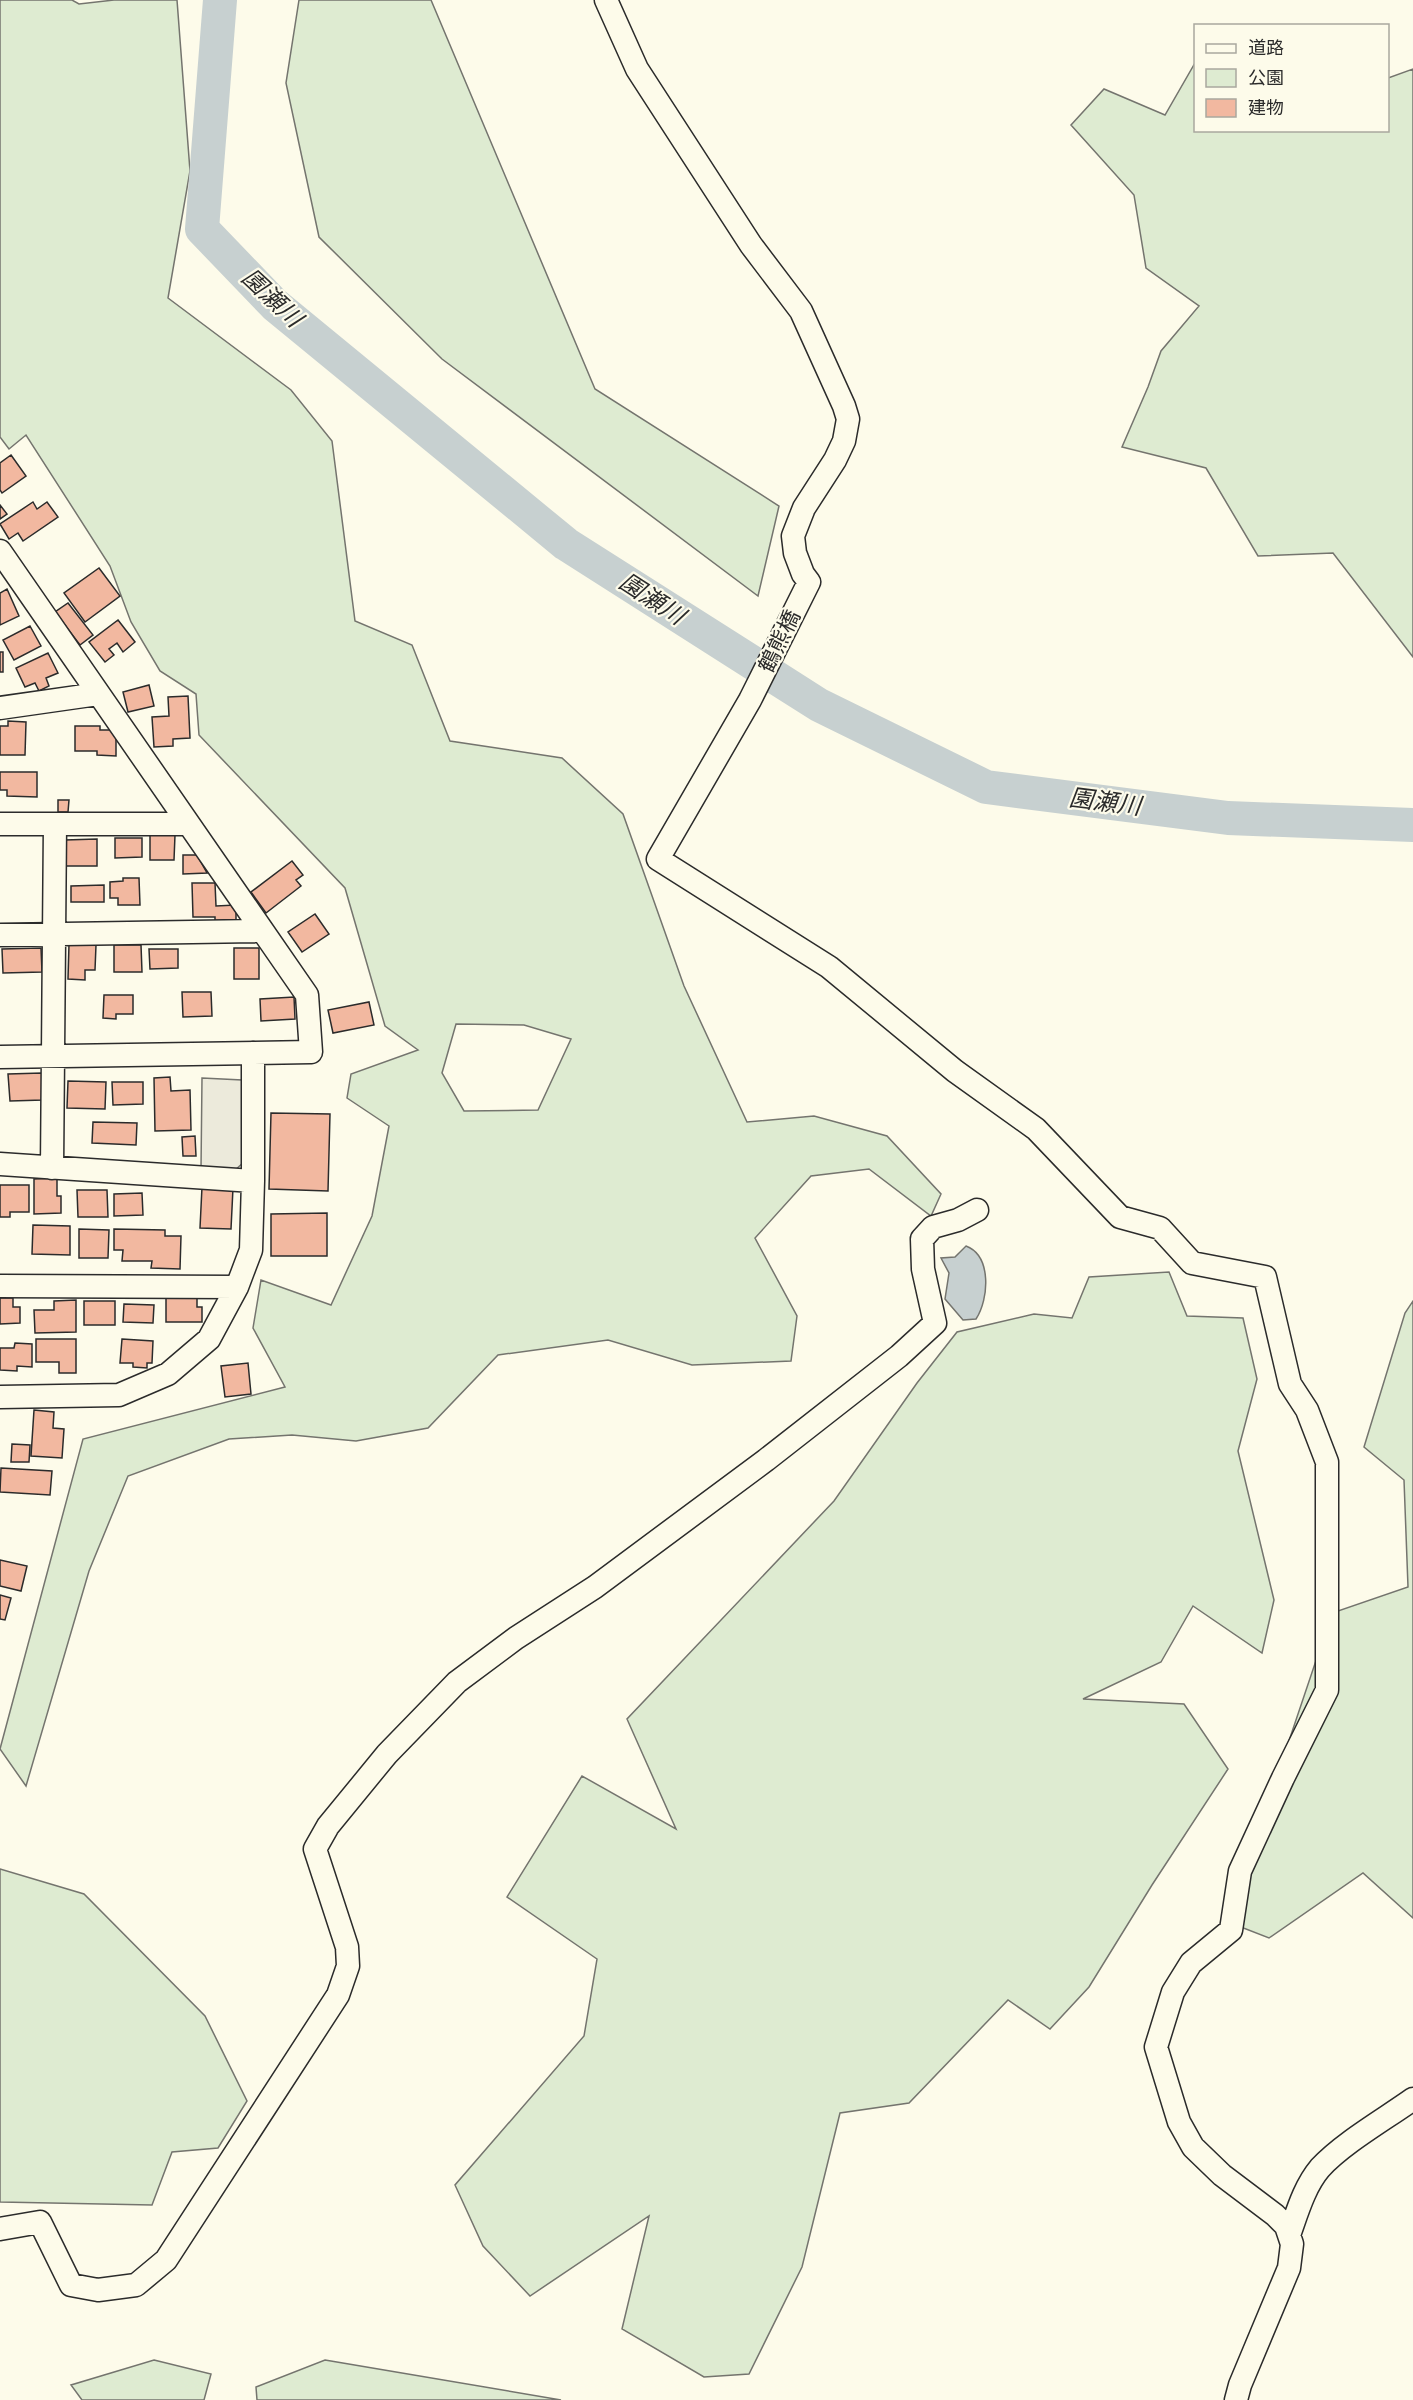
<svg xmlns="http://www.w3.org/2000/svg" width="1413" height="2400" viewBox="0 0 1413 2400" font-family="Jost,'Noto Sans JP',sans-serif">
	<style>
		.green { fill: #deebd1; stroke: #74746e; stroke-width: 1.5; fill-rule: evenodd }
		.parking { fill: #eceadb; stroke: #74746e; stroke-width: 1.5 }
		.water { fill: #c7d0d0; stroke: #74746e; stroke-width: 1.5 }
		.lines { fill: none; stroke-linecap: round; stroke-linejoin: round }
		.river { stroke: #c7d0d0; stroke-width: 34 }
		.building { fill: #f2b8a0; stroke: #2b2b2b; stroke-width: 1.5 }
		.minor-casing { stroke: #2b2b2b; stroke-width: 25 }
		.minor { stroke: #fdfbea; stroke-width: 22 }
		.labels { text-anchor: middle; stroke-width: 4.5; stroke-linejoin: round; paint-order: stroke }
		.street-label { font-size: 22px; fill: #2b2b2b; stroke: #fdfbea }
		.water-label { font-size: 24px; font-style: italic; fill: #2b2b2b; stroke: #fdfbea }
	</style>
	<rect width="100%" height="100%" fill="#fdfbea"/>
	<path class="green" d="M0 0H72L79 4 114 0H177L190 171 168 298 291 390 332 441 355 621 412 645 450 741 562 758 623 814 684 986 747 1122 814 1116 887 1136 941 1194 931 1216 869 1169 811 1176 755 1238 797 1316 791 1361 692 1365 608 1340 498 1355 428 1428 356 1441 292 1435 229 1439 128 1476 89 1571 26 1786 0 1749 83 1439 285 1387 253 1328 261 1280 331 1305 372 1216 389 1126 347 1098 351 1074 418 1050 385 1026 345 888 199 735 196 694 160 671 131 622 110 566 26 435 9 449 0 437ZM456 1024 524 1025 571 1039 538 1110 464 1111 442 1073Z
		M299 0H431L595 389 779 506 758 596 442 359 319 237 286 83Z
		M1195 63 1196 130H1388V78L1413 69V657L1333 553 1258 556 1206 468 1122 447 1148 387 1161 351 1199 306 1146 268 1134 195 1071 125 1104 89 1165 115Z
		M1169 1272 1187 1316 1243 1318 1257 1379 1238 1451 1274 1600 1262 1653 1193 1606 1161 1662 1083 1699 1184 1704 1228 1769 1152 1885 1089 1987 1050 2029 1008 2000 909 2103 840 2113 802 2267 749 2374 704 2377 622 2329 649 2216 530 2296 483 2246 455 2185 584 2036 597 1959 507 1897 582 1776 676 1829 627 1719 834 1501 917 1383 957 1332 1034 1314 1072 1318 1089 1277Z
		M1413 1301V1918L1363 1873 1269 1938 1228 1922 1332 1613 1408 1587 1404 1480 1364 1447 1405 1313Z
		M0 1869 84 1894 205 2016 247 2101 218 2148 172 2152 152 2205 0 2202Z
		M154 2360 211 2374 204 2400H82L71 2385Z
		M325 2360 561 2400H257L256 2387Z"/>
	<path class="parking" d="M202 1078 242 1080 244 1162 234 1171 201 1169Z"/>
	<path class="water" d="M966 1246C992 1256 989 1299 976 1319L963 1320 945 1299 949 1273 941 1258 955 1257Z"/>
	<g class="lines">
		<path class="river" d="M220 0 202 229 275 305 566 544 819 705 986 787 1228 818 1413 825"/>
	</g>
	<path class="building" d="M11 455 26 476 2 493 0 490V463Z
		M33 502 37 509 47 502 58 517 23 541 18 533 9 539 0 524Z
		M0 505 7 514 0 519Z
		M99 568 120 596 85 622 64 593Z
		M7 589 19 616 0 625V593Z
		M68 603 93 635 80 645 55 612Z
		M118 620 135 642 123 652 117 643 109 649 114 655 105 662 89 642Z
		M30 626 41 646 14 660 3 640Z
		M0 652H3V672H0Z
		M48 653 58 673 46 678 49 686 39 691 35 683 25 687 16 668Z
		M149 685 154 706 128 712 123 692Z
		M188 696 190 738 173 739V746L154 747 152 717 169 716 168 697Z
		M8 721 26 722 25 755H0V726H8Z
		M75 726H100V730H116V756L97 755V751H75Z
		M0 772H37V797L7 796V790H0Z
		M58 800H69L68 812H58Z
		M150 834 175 835 174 860H150Z
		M115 838H142V857L115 858Z
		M97 839V866H66L65 840Z
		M183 855H197L207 873 183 874Z
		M292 861 303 875 296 880 301 886 266 913 251 892Z
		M123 878H139L140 905H118V898H110V882L123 881Z
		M192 883H215L216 906 236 905V924L215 925V917H193Z
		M104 885V902H71V886Z
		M315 914 329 934 302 952 288 932Z
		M69 944 96 945 95 970H85V980L68 979Z
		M114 945H141L142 972H114Z
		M41 948 42 972 3 973 2 949Z
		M234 948H259V979H234Z
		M149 949H178V968L150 969Z
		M182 992H211L212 1016 183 1017Z
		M104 995H133V1014H116V1019L103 1018Z
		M294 997 295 1019 261 1021 260 999Z
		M369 1002 374 1025 333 1033 328 1010Z
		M42 1073 43 1100 10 1101 8 1074Z
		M170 1077 171 1091 190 1090 191 1130 155 1131 154 1078Z
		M68 1081 106 1082 105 1109 67 1108Z
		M112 1082H143V1104L113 1105Z
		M271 1113 330 1114 328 1191 269 1189Z
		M93 1122 137 1123 136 1145 92 1143Z
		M195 1136 196 1156H183L182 1137Z
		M57 1178V1196H61V1213L34 1214V1179Z
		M0 1185H29V1212H10V1217H0Z
		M202 1187 233 1188 231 1229 200 1228Z
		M77 1190H107L108 1217H78Z
		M142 1193 143 1215 114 1216V1194Z
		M327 1213V1256H271V1214Z
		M33 1225 70 1226V1255L32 1254Z
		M79 1229 109 1230 108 1258H79Z
		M114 1229 165 1230V1236H181L180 1269 151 1268 152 1261H122L123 1250H114Z
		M166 1296H197V1307H202V1322H166Z
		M0 1298H13V1307H20V1323L0 1324Z
		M76 1300V1332L35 1333 34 1310H54V1301Z
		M84 1301H115V1325H84Z
		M124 1304 154 1305 153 1323 123 1322Z
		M36 1339H76V1373H59V1362H36Z
		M122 1339 153 1341 152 1363H147V1368L133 1367V1363H120Z
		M15 1343 32 1344V1367L17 1366V1371L0 1370V1348H14Z
		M248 1363 251 1394 225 1397 221 1366Z
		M34 1410 54 1412 53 1428 64 1429 62 1458 31 1456Z
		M12 1444 30 1445 29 1462H11Z
		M1 1468 52 1471 50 1495 0 1492Z
		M0 1560 27 1566 21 1591 0 1586Z
		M0 1595 11 1598 5 1620 0 1619Z"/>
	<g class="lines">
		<g class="minor-casing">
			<path id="minor" d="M606 0 637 69 751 245 801 311 844 406 848 419 844 441 835 460 804 508 793 536 795 553 803 574 809 582 750 700 658 859 829 967 955 1071 1036 1129 1120 1217 1160 1228 1192 1263 1265 1277 1290 1384 1307 1410 1327 1462V1690L1283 1778 1240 1871 1231 1930 1191 1963 1173 1992 1156 2047 1179 2122 1193 2147 1222 2175 1275 2215 1286 2226 1292 2244 1289 2268 1240 2385 1236 2400
				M0 551 307 995 311 1052 0 1057
				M0 708 98 694
				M0 824H188
				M0 935 261 931
				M0 1164 253 1181V1053
				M52 1168 55 824
				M0 1286 237 1287
				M0 1397 119 1395 168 1374 209 1339 237 1287 251 1250 253 1181
				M0 2229 40 2222 71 2285 98 2290 136 2285 166 2260 338 1995 348 1966 347 1947 315 1849 328 1826 387 1754 457 1682 516 1638 595 1587 766 1460 899 1356 935 1323 923 1269 922 1239 933 1227 958 1220 977 1210
				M1289 2235C1297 2213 1304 2187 1320 2168 1343 2143 1385 2119 1413 2099"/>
		</g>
		<use href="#minor" class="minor"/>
	</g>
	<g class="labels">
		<g class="street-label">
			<text transform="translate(779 641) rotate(-64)" y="8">鶴熊橋</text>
		</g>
		<g class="water-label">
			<text transform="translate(272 298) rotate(43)" y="8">園瀬川</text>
			<text transform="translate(652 599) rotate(33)" y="8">園瀬川</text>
			<text transform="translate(1105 802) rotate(7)" y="8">園瀬川</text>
		</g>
	</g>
	<rect x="1194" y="24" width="195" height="108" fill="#fdfbea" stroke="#a9a89e" stroke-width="1.5"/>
	<rect x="1206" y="44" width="30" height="9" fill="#fdfbea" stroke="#a9a89e" stroke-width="1.5"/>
	<text x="1248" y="54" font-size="18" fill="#2b2b2b">道路</text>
	<rect x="1206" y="69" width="30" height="18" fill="#deebd1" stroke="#a9a89e" stroke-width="1.5"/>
	<text x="1248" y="84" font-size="18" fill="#2b2b2b">公園</text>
	<rect x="1206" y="99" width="30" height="18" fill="#f2b8a0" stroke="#a9a89e" stroke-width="1.5"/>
	<text x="1248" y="114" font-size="18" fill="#2b2b2b">建物</text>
</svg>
